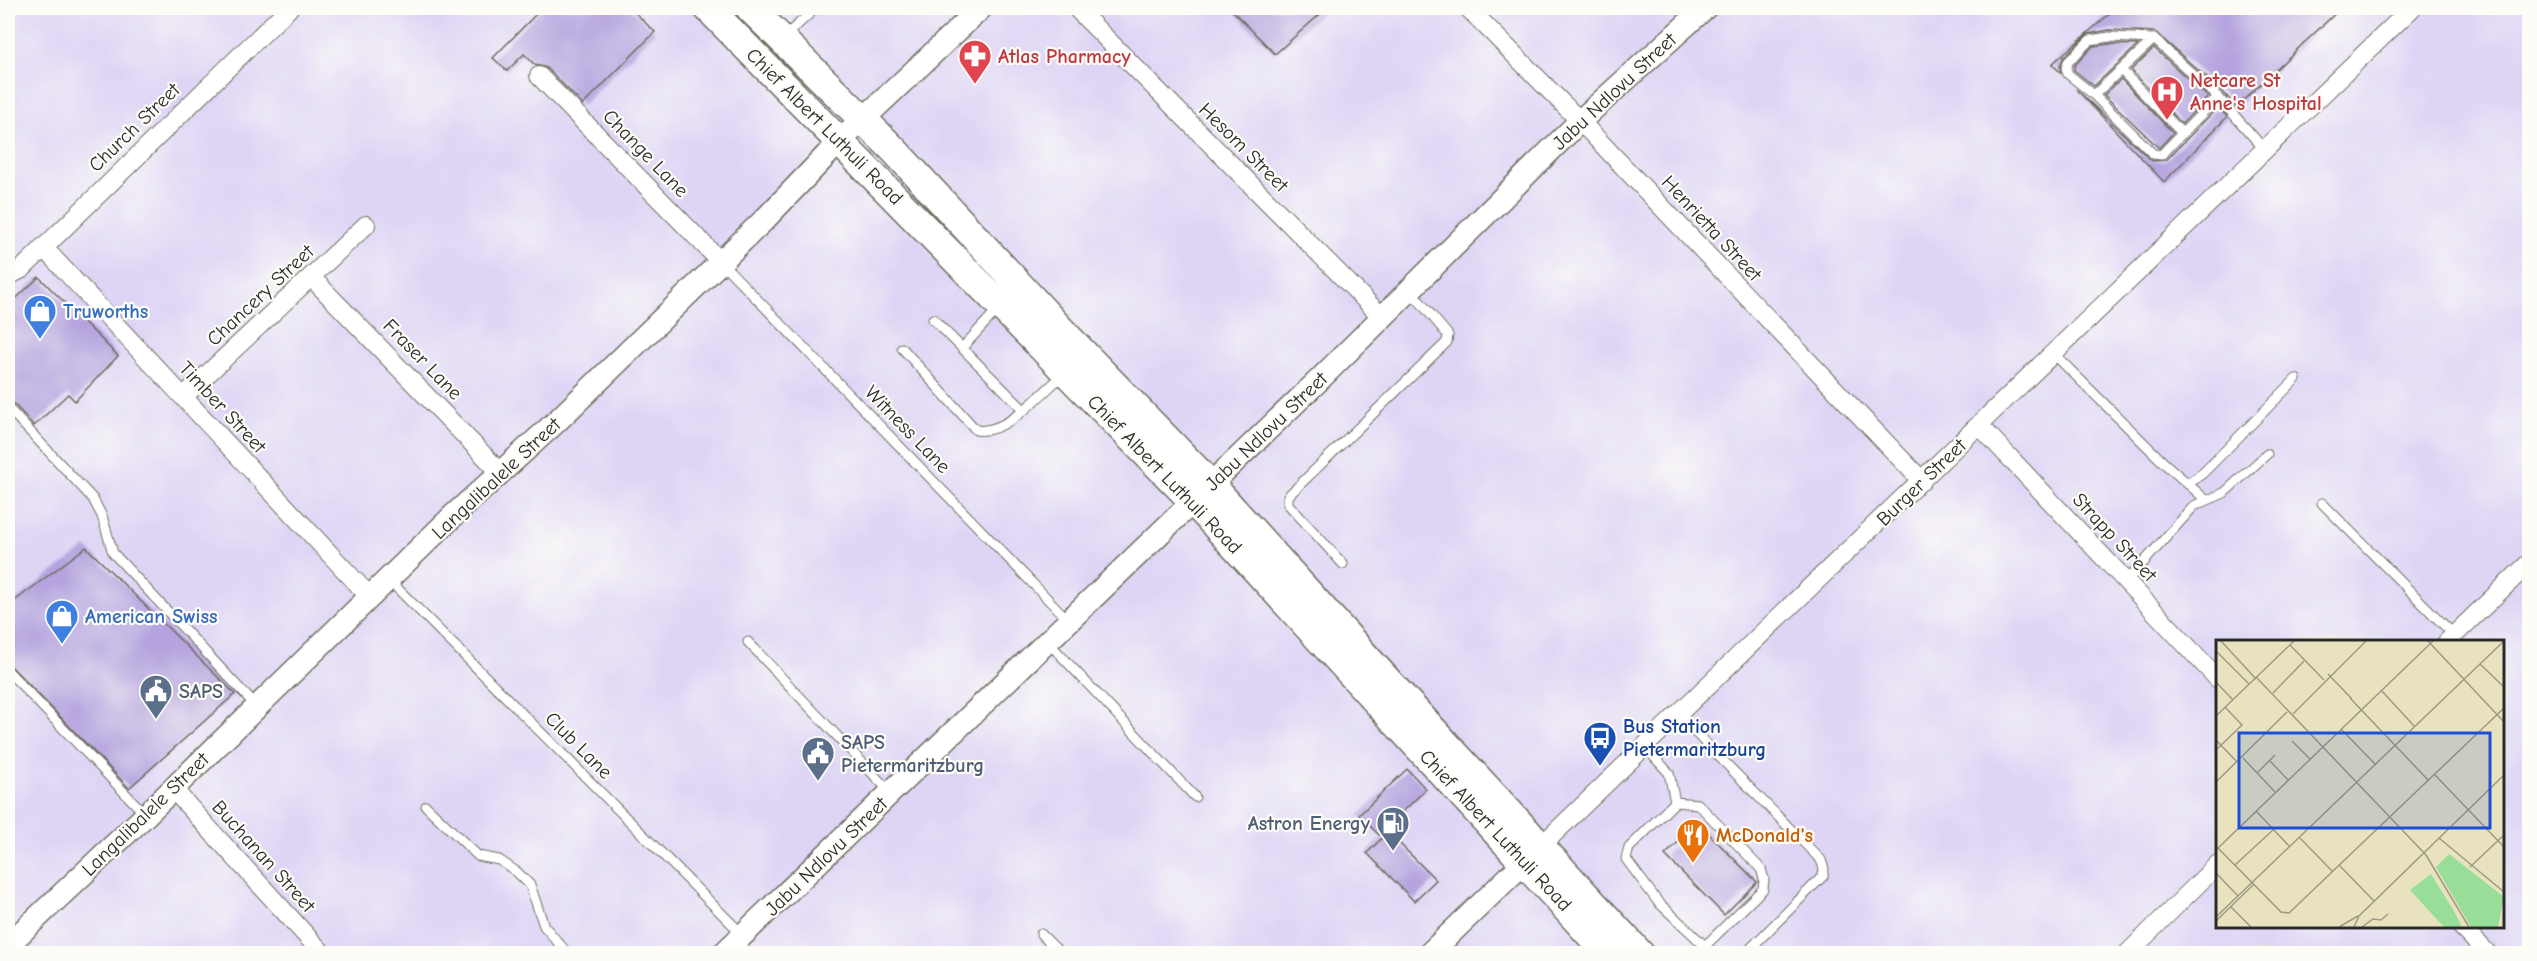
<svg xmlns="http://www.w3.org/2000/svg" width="2537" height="961" viewBox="0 0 2537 961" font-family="'Comic Neue',sans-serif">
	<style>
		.built { fill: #ded5f5; fill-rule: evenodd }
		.building { fill: #b4a3de }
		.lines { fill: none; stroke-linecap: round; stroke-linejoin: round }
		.service-casing { stroke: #6e6b5f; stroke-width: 11 }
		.minor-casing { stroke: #6e6b5f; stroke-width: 20 }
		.tertiary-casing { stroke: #6e6b5f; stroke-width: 25 }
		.primary-casing { stroke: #6e6b5f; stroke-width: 31 }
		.service { stroke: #fff; stroke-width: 9 }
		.minor { stroke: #fff; stroke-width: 18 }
		.tertiary { stroke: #fff; stroke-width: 22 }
		.primary { stroke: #fff; stroke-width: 28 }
		.labels { text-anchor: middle; stroke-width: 4.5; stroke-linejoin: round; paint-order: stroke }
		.health-label { font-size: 20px; font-weight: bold; fill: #be3a42; stroke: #fdfcf7; text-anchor: start }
		.street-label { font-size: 20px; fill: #2b2b2b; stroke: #fdfcf7 }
		.shop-label { font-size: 20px; font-weight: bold; fill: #366cbe; stroke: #fdfcf7; text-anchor: start }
		.service-label { font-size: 20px; font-weight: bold; fill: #4e5e75; stroke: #fdfcf7; text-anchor: start }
		.transit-label { font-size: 20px; font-weight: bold; fill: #164399; stroke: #fdfcf7; text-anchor: start }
		.food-label { font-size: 20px; font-weight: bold; fill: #c56008; stroke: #fdfcf7; text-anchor: start }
		.inset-road { fill: none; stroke: #9d9984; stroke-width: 1.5 }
		.view { fill: #1d4ed8; fill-opacity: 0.15; stroke: #1d4ed8; stroke-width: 3 }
		.inset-edge { fill: none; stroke: #2b2b2b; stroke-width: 3 }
	</style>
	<rect width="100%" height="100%" fill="#fdfcf7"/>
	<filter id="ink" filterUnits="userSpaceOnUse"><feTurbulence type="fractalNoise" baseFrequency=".0167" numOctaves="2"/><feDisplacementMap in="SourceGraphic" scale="12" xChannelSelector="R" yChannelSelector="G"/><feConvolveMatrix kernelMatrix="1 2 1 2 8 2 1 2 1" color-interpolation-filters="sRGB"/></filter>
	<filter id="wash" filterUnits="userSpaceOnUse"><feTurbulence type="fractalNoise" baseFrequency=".008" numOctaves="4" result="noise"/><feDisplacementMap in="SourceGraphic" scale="24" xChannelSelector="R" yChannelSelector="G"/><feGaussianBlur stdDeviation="1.35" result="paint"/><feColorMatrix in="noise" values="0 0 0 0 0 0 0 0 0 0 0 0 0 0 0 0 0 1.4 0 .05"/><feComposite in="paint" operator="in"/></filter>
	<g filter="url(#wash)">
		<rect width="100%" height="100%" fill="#e9e2bf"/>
		<path class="built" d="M8 8H2529V953H8ZM2218 642H2502V926H2218Z"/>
		<g id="blocks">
			<path class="building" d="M542 8H630L655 32 583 105 547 68 535 65 524 54 507 71 493 58Z
				M1230 8H1327L1275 54Z
				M2116 8H2341L2236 107 2223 92 2155 32 2109 30 2088 34 2063 58 2060 66 2061 73 2052 64Z
				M2109 44 2138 45 2094 86 2074 70V66L2093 46Z
				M2154 48 2208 97 2182 124 2131 70Z
				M2121 79 2173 133 2159 148 2104 95Z
				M2076 89 2152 161 2166 160 2218 107 2227 117 2164 182Z
				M39 277 118 356 75 401 68 394 34 426 13 403 8 401V306Z
				M86 547 235 694 129 788 8 663V606Z
				M1407 769 1426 789 1379 835 1359 815Z
				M1698 823 1757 882 1724 915 1665 855Z
				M1388 832 1436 880 1414 901 1367 853Z"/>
		</g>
	</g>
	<g filter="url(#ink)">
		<use href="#blocks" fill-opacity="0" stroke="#6e6b5f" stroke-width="1.5"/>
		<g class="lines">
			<g class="service-casing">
				<path id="service" d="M784 37 816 8
					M2121 70 2181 132
					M2094 95 2068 74 2066 68 2068 62 2090 40 2109 37 2154 39
					M2218 97 2161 155 2153 154 2094 95 2154 39 2218 97 2265 150
					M721 262 1068 620
					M933 319 1023 409
					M902 348 976 430C1007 435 1040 394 1063 375
					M962 348 1000 307
					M2054 354 2164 463 2188 484 2203 473 2296 379
					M8 408 93 499 102 516 113 553 256 706
					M2188 484 2205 499
					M2322 503 2454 635
					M1343 564 1288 504V496L1447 342 1448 335 1411 291
					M389 580 743 935
					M2126 582 2194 506 2224 493 2267 454
					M748 642 891 793
					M1048 642 1195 797
					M8 671 145 814
					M1678 715 1821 860 1824 869 1823 876 1745 954
					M1645 747 1669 773 1675 802
					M1675 802 1698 804 1761 869 1764 879 1763 889 1705 946 1658 902 1626 859 1629 848Z
					M426 806 478 856 499 860 517 872 530 885 544 926 568 954
					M1041 934 1061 954
					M1697 954 1705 946 1714 954"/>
			</g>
			<g class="minor-casing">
				<path id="minor" d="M1076 8 1382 317
					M1468 8 1580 121 1922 481
					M539 76 721 262
					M43 247 370 597
					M8 276 22 269 289 8
					M312 278 500 472
					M183 397 366 225
					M1979 425 2218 679
					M2447 642 2530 562
					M172 788 323 954
					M1542 845 2412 8
					M2461 926 2488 954
					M2127 954 2218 864"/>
			</g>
			<g class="tertiary-casing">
				<path id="tertiary" d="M8 945 146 815 454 515 556 422 766 218 841 140 981 8
					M723 954 1318 381 1580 121 1705 8
					M1429 954 1536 851"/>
			</g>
			<g class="primary-casing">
				<path id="primary" d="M708 8 1193 501 1608 954
					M750 8 893 149 1062 331 1211 485 1385 678 1640 954"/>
			</g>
			<use href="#service" class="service"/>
			<use href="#minor" class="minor"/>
			<use href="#tertiary" class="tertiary"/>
			<use href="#primary" class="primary"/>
		</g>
	</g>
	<defs>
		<g id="pharmacy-pin" transform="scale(1.725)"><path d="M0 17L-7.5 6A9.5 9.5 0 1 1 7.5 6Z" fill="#e0444e" stroke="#fdfcf7"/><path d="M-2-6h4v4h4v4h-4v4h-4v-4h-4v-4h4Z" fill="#fff"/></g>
		<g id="hospital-pin" transform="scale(1.725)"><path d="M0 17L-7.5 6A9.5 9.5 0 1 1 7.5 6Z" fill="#e0444e" stroke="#fdfcf7"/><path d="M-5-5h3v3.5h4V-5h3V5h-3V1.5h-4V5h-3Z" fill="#fff"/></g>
		<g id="shop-pin" transform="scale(1.725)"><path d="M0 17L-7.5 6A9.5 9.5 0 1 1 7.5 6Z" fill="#3f7fe0" stroke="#fdfcf7"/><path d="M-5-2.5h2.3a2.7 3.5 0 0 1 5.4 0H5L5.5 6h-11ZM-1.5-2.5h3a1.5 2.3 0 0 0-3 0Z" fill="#fff"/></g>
		<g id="civic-pin" transform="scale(1.725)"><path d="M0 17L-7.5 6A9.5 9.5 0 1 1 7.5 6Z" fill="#5c6f8a" stroke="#fdfcf7"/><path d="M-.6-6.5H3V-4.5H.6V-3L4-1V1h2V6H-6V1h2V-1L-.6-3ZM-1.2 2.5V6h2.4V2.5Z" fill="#fff"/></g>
		<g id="bus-pin" transform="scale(1.725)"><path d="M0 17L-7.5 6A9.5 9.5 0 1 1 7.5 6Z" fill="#1a4fb4" stroke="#fdfcf7"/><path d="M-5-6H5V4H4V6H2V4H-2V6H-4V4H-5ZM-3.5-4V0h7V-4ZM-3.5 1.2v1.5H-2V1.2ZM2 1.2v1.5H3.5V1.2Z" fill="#fff"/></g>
		<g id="fuel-pin" transform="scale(1.725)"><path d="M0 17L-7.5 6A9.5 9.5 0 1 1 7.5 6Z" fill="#5c6f8a" stroke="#fdfcf7"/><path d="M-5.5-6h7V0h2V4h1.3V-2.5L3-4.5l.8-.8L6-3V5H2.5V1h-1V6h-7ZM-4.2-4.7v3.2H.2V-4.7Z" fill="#fff"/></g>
		<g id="restaurant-pin" transform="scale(1.725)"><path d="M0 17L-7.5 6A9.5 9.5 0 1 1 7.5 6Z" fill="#e8710a" stroke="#fdfcf7"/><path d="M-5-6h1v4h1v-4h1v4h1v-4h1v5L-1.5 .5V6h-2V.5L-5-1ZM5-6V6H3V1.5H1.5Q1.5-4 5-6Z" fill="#fff"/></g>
	</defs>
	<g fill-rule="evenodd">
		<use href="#pharmacy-pin" x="975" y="56"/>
		<use href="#hospital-pin" x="2167" y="92"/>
		<use href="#shop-pin" x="40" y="311"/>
		<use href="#shop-pin" x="62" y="616"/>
		<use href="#civic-pin" x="156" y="691"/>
		<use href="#bus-pin" x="1600" y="738"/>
		<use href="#civic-pin" x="818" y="753"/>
		<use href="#fuel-pin" x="1393" y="823"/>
		<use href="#restaurant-pin" x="1693" y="835"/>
	</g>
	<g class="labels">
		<g class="health-label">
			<text x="998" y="63">Atlas Pharmacy</text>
			<text x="2190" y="87">Netcare St<tspan x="2190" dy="23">Anne's Hospital</tspan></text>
		</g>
		<g class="street-label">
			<text transform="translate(1614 91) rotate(-43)" y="7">Jabu Ndlovu Street</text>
			<text transform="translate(825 126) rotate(45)" y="7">Chief Albert Luthuli Road</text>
			<text transform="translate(134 127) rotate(-44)" y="7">Church Street</text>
			<text transform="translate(1244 147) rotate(45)" y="7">Hesom Street</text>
			<text transform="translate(646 153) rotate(46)" y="7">Change Lane</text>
			<text transform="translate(1712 228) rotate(47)" y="7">Henrietta Street</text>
			<text transform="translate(260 295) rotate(-43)" y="7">Chancery Street</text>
			<text transform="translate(423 359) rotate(46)" y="7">Fraser Lane</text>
			<text transform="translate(223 407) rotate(47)" y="7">Timber Street</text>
			<text transform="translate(908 429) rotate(46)" y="7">Witness Lane</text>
			<text transform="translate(1266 431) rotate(-44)" y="7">Jabu Ndlovu Street</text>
			<text transform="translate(1165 474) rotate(46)" y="7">Chief Albert Luthuli Road</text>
			<text transform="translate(496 478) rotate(-43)" y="7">Langalibalele Street</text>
			<text transform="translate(1921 482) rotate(-44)" y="7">Burger Street</text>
			<text transform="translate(2115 537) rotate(47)" y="7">Strapp Street</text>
			<text transform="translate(579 745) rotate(45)" y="7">Club Lane</text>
			<text transform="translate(145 814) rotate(-44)" y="7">Langalibalele Street</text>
			<text transform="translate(1496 830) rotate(47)" y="7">Chief Albert Luthuli Road</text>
			<text transform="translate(264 856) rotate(48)" y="7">Buchanan Street</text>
			<text transform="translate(826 856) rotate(-44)" y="7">Jabu Ndlovu Street</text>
		</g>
		<g class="shop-label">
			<text x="63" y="318">Truworths</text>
			<text x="85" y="623">American Swiss</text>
		</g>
		<g class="service-label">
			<text x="179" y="698">SAPS</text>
			<text x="841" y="749">SAPS<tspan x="841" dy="23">Pietermaritzburg</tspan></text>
			<text x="1370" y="830" text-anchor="end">Astron Energy</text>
		</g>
		<g class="transit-label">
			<text x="1623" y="733">Bus Station<tspan x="1623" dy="23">Pietermaritzburg</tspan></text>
		</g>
		<g class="food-label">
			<text x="1716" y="842">McDonald's</text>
		</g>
	</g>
	<g transform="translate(2216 640)">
		<rect width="288" height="288" fill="#e9e2bf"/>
		<path d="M233 214 288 257 282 287H255L220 227ZM215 234 238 271 246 287H228L194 250Z" fill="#98de98"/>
		<path class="inset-road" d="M5 1 40 39M212 1 288 82M74 5 108 40M0 11 33 44M264 24 288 47M112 34 136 59M40 37 210 215 253 287M0 42 17 60M165 50 199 87M57 53 88 21M134 58 213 141M77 74 150 1M0 76 78 1M125 89 160 125M0 100 21 122M76 101 94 119M0 110 26 85 9 67M27 118 59 152M54 121 72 140M41 133 59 115M219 135 288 207M0 142 71 72M40 171 74 207M84 198 116 231M223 198 288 252M0 206 65 272 73 273 288 68M1 209 217 1M19 225 57 190M123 225 158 261M254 227 288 195M0 233 22 256M15 267 35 287M0 277 288 1M0 281 38 244M123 287 142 276M138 287 143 276 288 135M146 287 157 279 165 280 172 274"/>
		<path class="view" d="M23 93H274V188H23Z"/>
		<rect width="288" height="288" class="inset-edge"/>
	</g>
	<rect width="2537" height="961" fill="none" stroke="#fdfcf7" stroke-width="30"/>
</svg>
